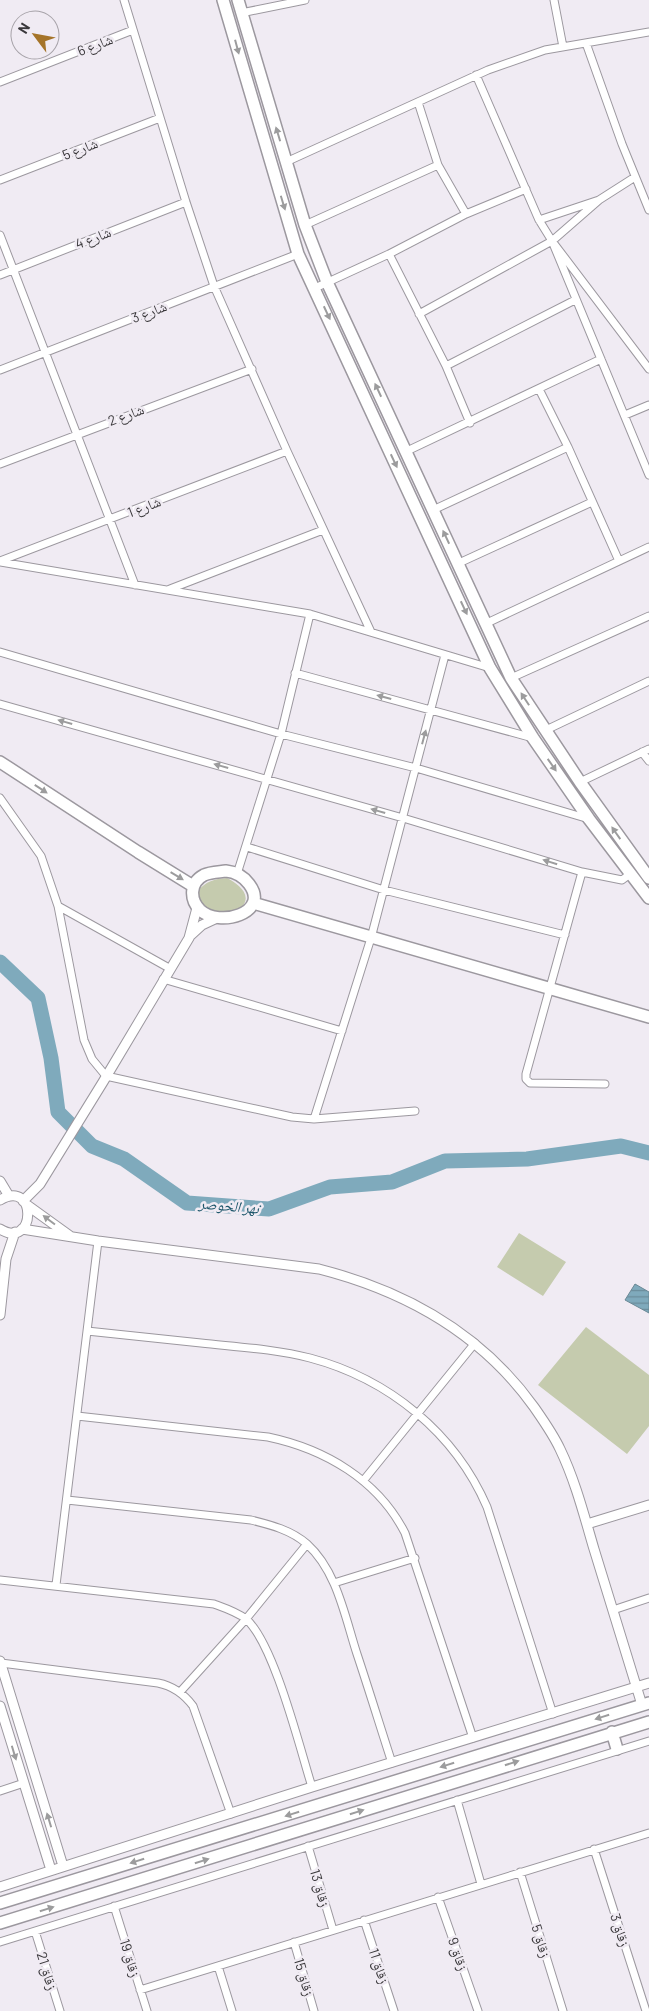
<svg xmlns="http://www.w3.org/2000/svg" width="649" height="2011" viewBox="0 0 649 2011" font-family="Barlow,'Noto Naskh Arabic',sans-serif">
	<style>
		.grass { fill: #c5cbae }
		.water { fill: url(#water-rules); stroke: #6a8895 }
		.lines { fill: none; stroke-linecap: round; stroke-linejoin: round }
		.river { stroke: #7faabc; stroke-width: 15 }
		.minor-casing { stroke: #9c989f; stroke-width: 9 }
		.tertiary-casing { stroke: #9c989f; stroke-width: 11 }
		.primary-casing { stroke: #9c989f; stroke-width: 14 }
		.trunk-casing { stroke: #9c989f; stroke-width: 14 }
		.minor { stroke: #fff; stroke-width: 7 }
		.tertiary { stroke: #fff; stroke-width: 9 }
		.primary { stroke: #fff; stroke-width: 11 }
		.trunk { stroke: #fff; stroke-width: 11 }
		.oneway { fill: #9c9c9d }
		.labels { text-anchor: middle; stroke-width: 5; stroke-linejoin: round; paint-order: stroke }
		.street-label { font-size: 14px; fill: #3a383b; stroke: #f0ebf3 }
		.water-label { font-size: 15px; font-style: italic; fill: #1e576b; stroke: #f0ebf3 }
	</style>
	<defs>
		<pattern id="water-rules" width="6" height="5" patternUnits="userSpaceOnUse" patternTransform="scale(1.25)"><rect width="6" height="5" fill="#7faabc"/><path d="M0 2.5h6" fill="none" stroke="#698b9a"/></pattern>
	</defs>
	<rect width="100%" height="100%" fill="#f0ebf3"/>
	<path class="grass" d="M227 878C237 883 254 895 241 908 235 913 221 913 214 913L198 901V891C206 881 214 879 227 878Z
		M519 1233 566 1262 543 1296 497 1267Z
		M586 1327 649 1375V1426L627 1454 538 1385Z"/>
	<path class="water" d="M635 1284 649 1292V1313L625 1300Z"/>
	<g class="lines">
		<path class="river" d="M0 962 38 998 51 1058 58 1112 92 1146 124 1159 187 1203 269 1209 330 1187 392 1182 445 1161 527 1159 621 1146 649 1153"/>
		<g class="minor-casing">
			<path id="minor" d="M124 0 186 202 214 286 287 451 371 632
				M554 0 563 47
				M241 13 305 0
				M586 43 622 144 649 210
				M476 75 539 220 552 241 649 475
				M0 82 133 30
				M418 102 438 165 466 214
				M286 162 488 70 545 50 649 32
				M0 180 160 118
				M599 200 552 241 649 369
				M539 220 599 200 635 177
				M305 225 438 165
				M0 235 135 585
				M389 254 446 366 470 423
				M0 275 186 202
				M315 288 389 254 466 214 526 189
				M419 314 552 241
				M446 366 575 300
				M0 370 298 254
				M539 389 568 447 619 561
				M625 415 649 405
				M407 451 601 359
				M0 464 252 369
				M433 510 568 447
				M0 561 287 451
				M0 562 310 614 490 668
				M459 563 592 502
				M170 589 323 530
				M487 623 649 547
				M0 652 281 734 416 768 589 819
				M295 673 533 738
				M511 678 649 616
				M0 704 403 818 582 872 622 880 630 874
				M546 730 649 681
				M642 752 649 761
				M580 782 649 749
				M0 798 41 856 58 906 84 1040 92 1059 106 1076 292 1117 314 1119 415 1111
				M247 847 384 890 565 935
				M582 872 526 1074V1079L530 1083 605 1084
				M237 874 281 734 310 614
				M58 906 169 968
				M163 979 342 1031
				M314 1119 371 938 445 655
				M87 1331C125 1335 163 1339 201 1343 238 1347 275 1349 310 1358 389 1379 455 1433 487 1507L553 1714
				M77 1416 268 1437C325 1449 378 1480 405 1533L473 1738
				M363 1481 475 1343
				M67 1500 251 1520C271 1525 291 1530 307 1544 337 1571 345 1617 357 1654 369 1690 380 1726 392 1763
				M0 1580 214 1604C225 1608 237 1612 246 1619 274 1643 300 1749 312 1787
				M334 1583 415 1558
				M56 1585 98 1241
				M613 1610 649 1598
				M1 1663 158 1683C173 1686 184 1694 193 1706L231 1814
				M180 1692 246 1619 307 1544
				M0 1791 24 1783
				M457 1800 481 1884
				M308 1846 333 1930
				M594 1849 646 2011
				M520 1872 563 2011
				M438 1897 478 2011
				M114 1906 147 2011
				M364 1920 394 2011
				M35 1931 60 2011
				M0 1942 649 1741
				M294 1942 314 2011
				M218 1966 232 2011
				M140 1990 649 1833"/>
		</g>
		<g class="tertiary-casing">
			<path id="tertiary" d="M190 936 202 925 217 918
				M0 1181 9 1196
				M0 1200C38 1178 36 1251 0 1229
				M23 1201 40 1184 103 1082 189 938 197 908
				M27 1205 70 1236
				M22 1229 98 1241 319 1269C405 1291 481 1333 534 1407 543 1420 553 1434 560 1449 575 1480 584 1515 594 1549 610 1601 626 1653 642 1705
				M0 1315 6 1259 15 1232
				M587 1524 649 1505
				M0 1661 63 1866
				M0 1706 51 1870
				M0 1887 312 1787 649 1683"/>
		</g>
		<g class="primary-casing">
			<path id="primary" d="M223 0 298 254 490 668 533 738 589 819 649 898
				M238 0 305 225 327 282 511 678 580 782 649 878
				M0 762 138 852 193 886
				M226 871C236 872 243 876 249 884 271 913 219 928 200 910 190 900 189 883 204 875 210 872 219 872 226 871Z
				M253 903 649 1017"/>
		</g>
		<g class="trunk-casing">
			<path id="trunk" d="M612 1732 617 1749
				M0 1903 649 1703
				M0 1923 649 1722"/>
		</g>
		<use href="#minor" class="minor"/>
		<use href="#tertiary" class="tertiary"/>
		<use href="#primary" class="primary"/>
		<use href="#trunk" class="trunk"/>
	</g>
	<defs><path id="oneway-solid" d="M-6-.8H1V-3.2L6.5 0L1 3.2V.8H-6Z" transform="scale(1.25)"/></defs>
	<g class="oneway">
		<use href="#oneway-solid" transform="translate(237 47) rotate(75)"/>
		<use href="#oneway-solid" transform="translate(278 134) rotate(-107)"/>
		<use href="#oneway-solid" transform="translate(283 203) rotate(73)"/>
		<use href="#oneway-solid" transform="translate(327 313) rotate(65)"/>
		<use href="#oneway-solid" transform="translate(378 390) rotate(-115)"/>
		<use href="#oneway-solid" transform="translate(394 461) rotate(65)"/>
		<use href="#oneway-solid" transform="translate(446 537) rotate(-115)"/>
		<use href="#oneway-solid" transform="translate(464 608) rotate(65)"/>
		<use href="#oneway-solid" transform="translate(384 697) rotate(-165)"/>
		<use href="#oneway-solid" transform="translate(525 699) rotate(-123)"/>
		<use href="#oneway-solid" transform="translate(65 722) rotate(-164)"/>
		<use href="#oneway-solid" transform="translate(424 737) rotate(-75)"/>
		<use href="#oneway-solid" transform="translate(552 765) rotate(55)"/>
		<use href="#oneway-solid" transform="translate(221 766) rotate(-164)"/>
		<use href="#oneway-solid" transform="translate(41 789) rotate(33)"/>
		<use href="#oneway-solid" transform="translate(378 811) rotate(-164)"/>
		<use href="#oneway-solid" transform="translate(616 833) rotate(-125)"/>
		<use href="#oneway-solid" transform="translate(550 862) rotate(-163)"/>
		<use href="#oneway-solid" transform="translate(177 876) rotate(31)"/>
		<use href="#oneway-solid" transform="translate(49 1220) rotate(-143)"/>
		<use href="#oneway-solid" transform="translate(602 1717) rotate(163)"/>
		<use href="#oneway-solid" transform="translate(14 1753) rotate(73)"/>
		<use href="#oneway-solid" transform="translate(512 1763) rotate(-18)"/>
		<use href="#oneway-solid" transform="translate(447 1765) rotate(163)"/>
		<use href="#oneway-solid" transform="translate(357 1812) rotate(-18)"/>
		<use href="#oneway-solid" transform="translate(292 1814) rotate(163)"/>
		<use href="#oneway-solid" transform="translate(49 1820) rotate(-107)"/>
		<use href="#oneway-solid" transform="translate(137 1861) rotate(163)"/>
		<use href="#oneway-solid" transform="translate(202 1861) rotate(-17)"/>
		<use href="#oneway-solid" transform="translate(47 1909) rotate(-17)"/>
	</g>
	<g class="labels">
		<g class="street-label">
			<text transform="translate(95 45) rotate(-21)" y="5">شارع 6</text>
			<text transform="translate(80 149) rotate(-21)" y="5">شارع 5</text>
			<text transform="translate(93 238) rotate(-21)" y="5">شارع 4</text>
			<text transform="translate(149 312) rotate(-21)" y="5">شارع 3</text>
			<text transform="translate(126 415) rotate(-20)" y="5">شارع 2</text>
			<text transform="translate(144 507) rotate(-21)" y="5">شارع 1</text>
			<text transform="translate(320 1888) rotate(74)" y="5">زقاق 13</text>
			<text transform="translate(620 1930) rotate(72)" y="5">زقاق 3</text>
			<text transform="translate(541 1941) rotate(73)" y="5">زقاق 5</text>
			<text transform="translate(458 1954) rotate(71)" y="5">زقاق 9</text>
			<text transform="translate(130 1958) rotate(73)" y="5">زقاق 19</text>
			<text transform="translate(379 1966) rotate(72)" y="5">زقاق 11</text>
			<text transform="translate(47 1971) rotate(73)" y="5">زقاق 21</text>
			<text transform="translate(304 1977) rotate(74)" y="5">زقاق 15</text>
		</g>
		<g class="water-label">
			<text transform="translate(229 1206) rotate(5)" y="5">نهر الخوصر</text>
		</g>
	</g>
	<g transform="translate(35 35) rotate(302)"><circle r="24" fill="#f0ebf3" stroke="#a7a3a9"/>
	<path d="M0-4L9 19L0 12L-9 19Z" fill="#a57429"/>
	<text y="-8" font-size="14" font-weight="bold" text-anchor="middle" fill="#3a383b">N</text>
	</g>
</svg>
